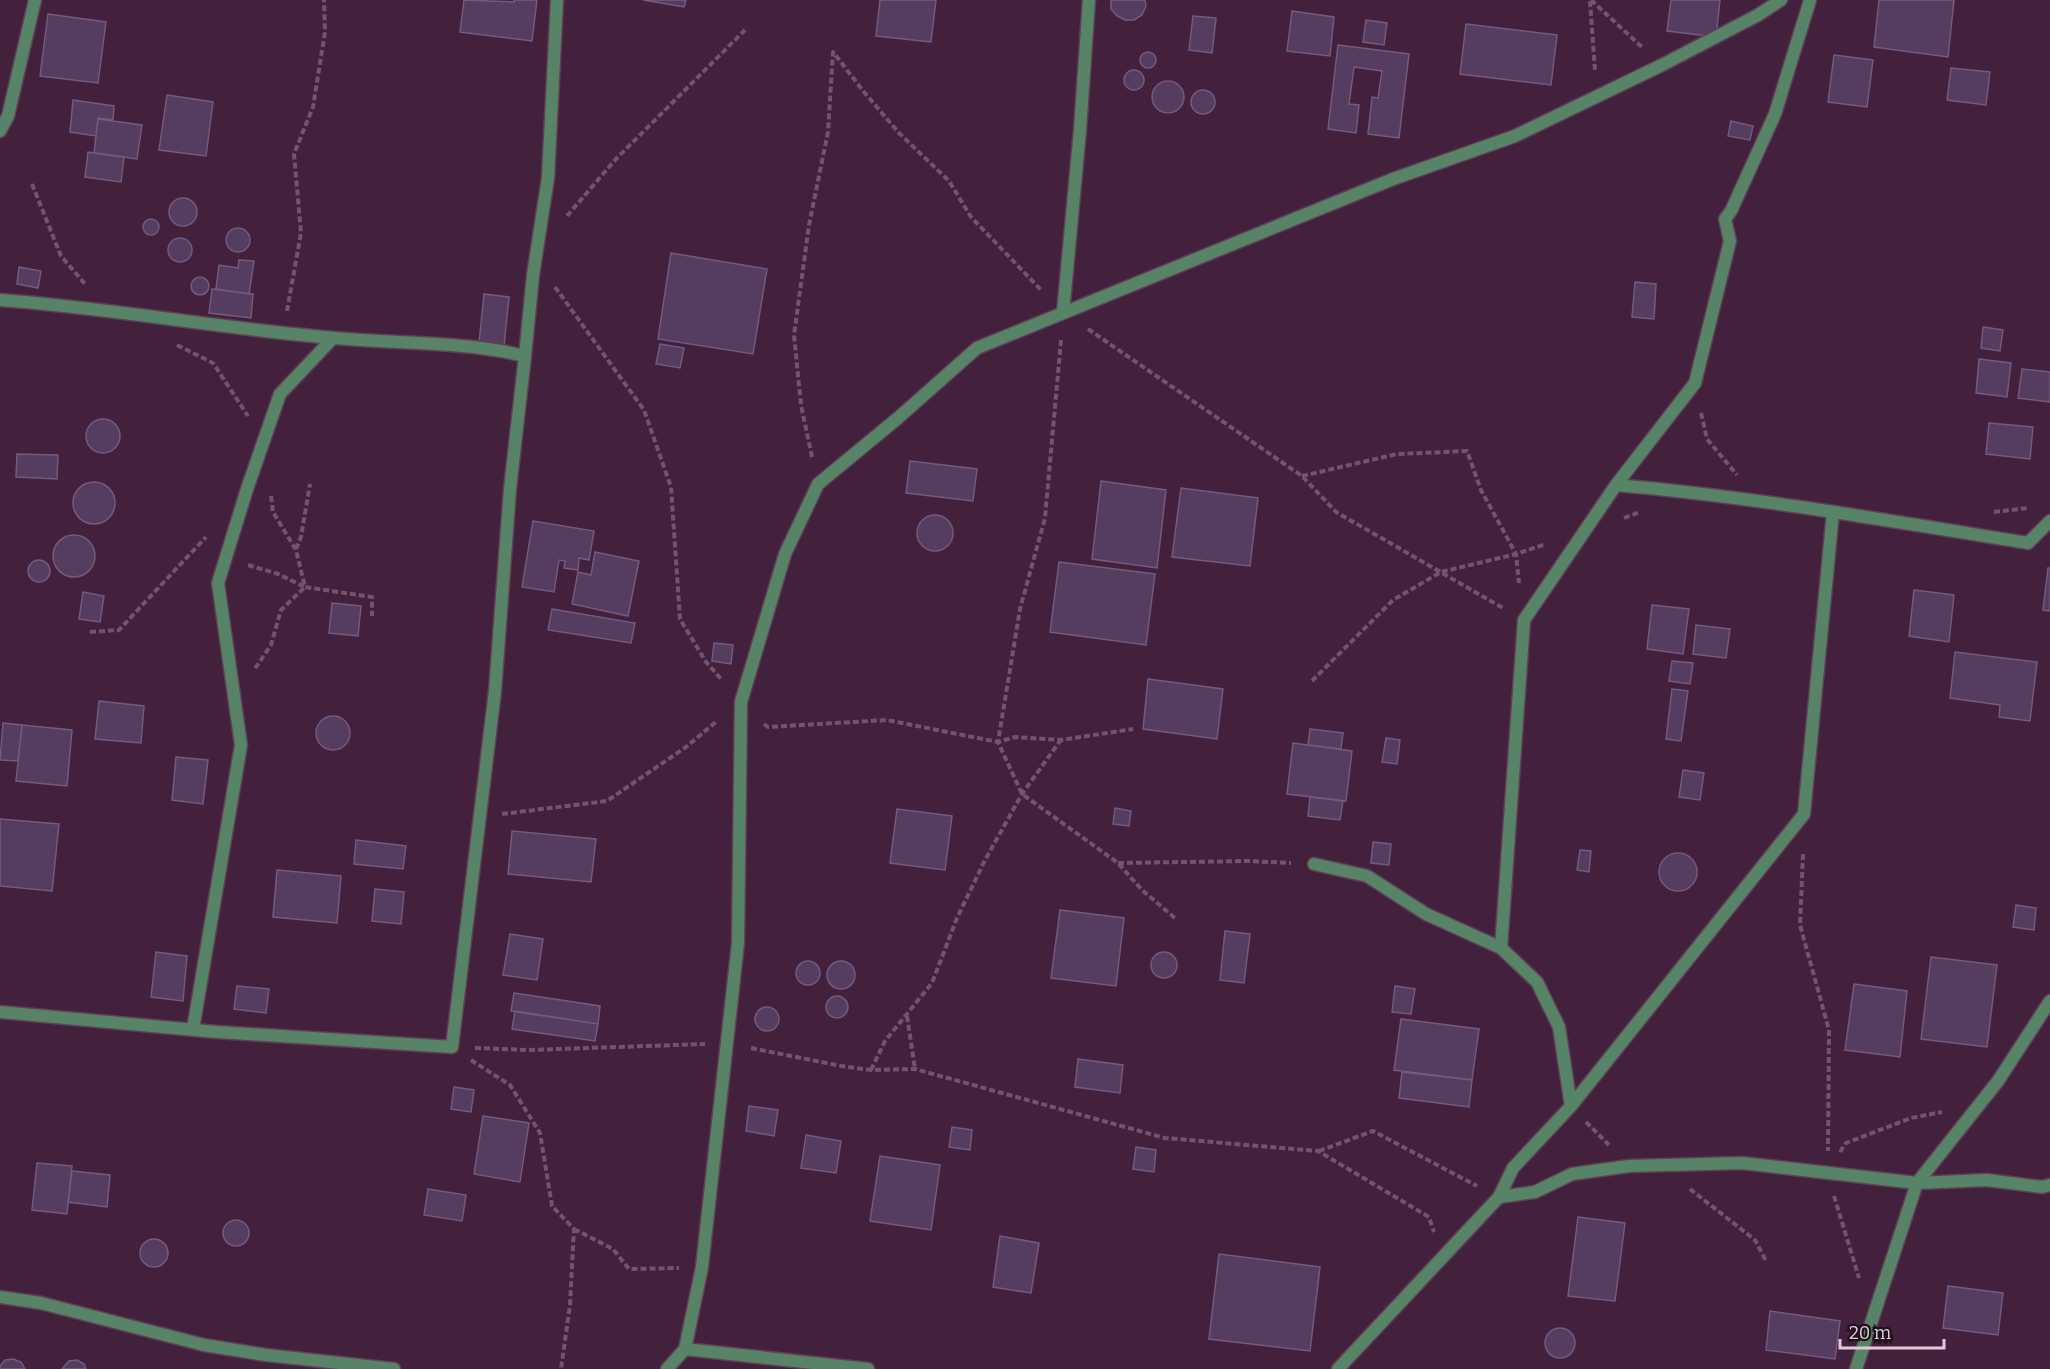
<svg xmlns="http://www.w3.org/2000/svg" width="2050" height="1369" viewBox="0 0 2050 1369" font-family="Bitter,serif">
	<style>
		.building { fill: #553d60; stroke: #735a7f; stroke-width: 1.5 }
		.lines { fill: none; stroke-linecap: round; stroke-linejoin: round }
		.minor-casing { stroke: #5f3f58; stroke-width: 15 }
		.path { stroke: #73546c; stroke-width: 4; stroke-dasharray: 6 3; stroke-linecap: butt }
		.minor { stroke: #578467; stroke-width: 12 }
	</style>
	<rect width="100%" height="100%" fill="#43213c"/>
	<path class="building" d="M464 0 514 2V0H537L532 41 460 32Z
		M643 0H686L684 7Z
		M880 0H936L931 42 876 36Z
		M1111 0H1145L1146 6 1142 15 1134 20H1125L1117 16 1111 9Z
		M1671 0H1720L1716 37 1667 31Z
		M1879 0H1954L1948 57 1874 47Z
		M1292 11 1334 17 1330 56 1287 51Z
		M48 14 106 22 98 83 40 76Z
		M1193 16 1216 18 1212 53 1189 50Z
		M1366 20 1387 23 1384 45 1363 42Z
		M1466 24 1557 35 1551 85 1460 74Z
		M1338 45 1409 54 1399 138 1368 134 1372 97 1378 98 1382 71 1354 67 1349 104 1359 105 1356 133 1328 129Z
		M1140 60a8 8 0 1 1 16 0a8 8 0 1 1-16 0Z
		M1834 55 1873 60 1867 107 1828 102Z
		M1951 68 1990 72 1986 105 1947 100Z
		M1124 80a10 10 0 1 1 20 0a10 10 0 1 1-20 0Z
		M1152 97a16 16 0 1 1 32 0a16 16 0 1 1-32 0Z
		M1191 102a12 12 0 1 1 24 0a12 12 0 1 1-24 0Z
		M167 95 213 102 206 156 159 150Z
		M73 100 114 106 113 120 98 118 96 136 70 132Z
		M98 119 142 125 137 159 94 153Z
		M1731 121 1753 126 1750 140 1728 136Z
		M88 152 124 157 121 182 85 177Z
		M169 212a14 14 0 1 1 28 0a14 14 0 1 1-28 0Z
		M143 227a8 8 0 1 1 16 0a8 8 0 1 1-16 0Z
		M226 240a12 12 0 1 1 24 0a12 12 0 1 1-24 0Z
		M168 250a12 12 0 1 1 24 0a12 12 0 1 1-24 0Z
		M671 253 767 269 753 354 658 339Z
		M239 260 254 261 249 294 216 289 219 265 238 268Z
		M19 267 41 271 38 288 17 284Z
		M191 286a9 9 0 1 1 18 0a9 9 0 1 1-18 0Z
		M1635 282 1656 284 1654 319 1632 317Z
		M212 289 253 294 251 318 209 313Z
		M484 294 509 297 504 346 479 343Z
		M1983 327 2003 330 2000 351 1981 348Z
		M660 344 684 348 680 368 656 364Z
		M1979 359 2011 363 2007 397 1976 393Z
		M2022 369 2050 372V402L2018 398Z
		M86 436a17 17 0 1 1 34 0a17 17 0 1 1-34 0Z
		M1989 423 2033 427 2030 459 1986 454Z
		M17 454 58 455 57 479 16 477Z
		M910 461 977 469 973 501 906 493Z
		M1101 481 1166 490 1157 568 1092 559Z
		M73 503a21 21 0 1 1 42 0a21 21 0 1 1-42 0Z
		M1181 488 1258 498 1250 566 1172 557Z
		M917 533a18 18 0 1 1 36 0a18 18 0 1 1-36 0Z
		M533 521 594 531 589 560 579 558 578 570 564 568 565 561 559 560 554 592 522 587Z
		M53 556a21 21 0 1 1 42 0a21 21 0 1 1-42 0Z
		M595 552 639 561 628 616 572 604 578 572 591 575Z
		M28 571a11 11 0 1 1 22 0a11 11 0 1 1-22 0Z
		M1059 562 1155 574 1146 645 1050 632Z
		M2048 568H2050V611L2043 610Z
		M1914 590 1954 595 1949 642 1909 636Z
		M83 592 104 596 100 622 79 619Z
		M332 603 361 606 358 636 329 633Z
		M1652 605 1689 609 1683 654 1647 649Z
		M552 609 635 623 631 643 548 630Z
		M1696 625 1730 629 1726 658 1693 654Z
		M714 643 733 645 731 664 712 661Z
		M1955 652 2037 662 2030 721 1999 717 2000 705 1950 698Z
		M1672 661 1693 663 1690 684 1669 681Z
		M1148 679 1223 689 1217 739 1143 729Z
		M1672 689 1688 691 1681 741 1666 739Z
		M99 701 144 706 141 743 95 739Z
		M316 733a17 17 0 1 1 34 0a17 17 0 1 1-34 0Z
		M3 723 22 725 18 761 0 760Z
		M22 725 72 730 67 786 16 781Z
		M1310 729 1343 733 1341 749 1308 745Z
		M1386 738 1400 740 1397 764 1382 762Z
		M1293 743 1352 751 1346 801 1287 794Z
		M176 757 208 760 203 804 172 800Z
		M1683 770 1704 773 1700 800 1679 797Z
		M1310 797 1343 801 1340 820 1308 816Z
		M1115 808 1131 811 1129 826 1113 824Z
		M897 809 952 816 945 870 890 863Z
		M0 819 59 824 52 891 0 886Z
		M512 831 596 839 591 882 508 874Z
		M356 840 406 846 403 869 354 864Z
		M1373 842 1391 844 1389 865 1371 863Z
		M1580 850 1591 851 1589 872 1577 870Z
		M1659 872a19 19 0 1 1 38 0a19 19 0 1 1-38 0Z
		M277 870 341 876 337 923 273 917Z
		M375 889 404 892 401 924 372 921Z
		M2016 905 2036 908 2034 930 2013 927Z
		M1060 910 1124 918 1116 986 1051 978Z
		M1225 931 1250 934 1244 983 1220 980Z
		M510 934 543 939 537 980 503 975Z
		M1151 965a13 13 0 1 1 26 0a13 13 0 1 1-26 0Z
		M156 952 187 956 183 1001 151 997Z
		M1931 957 1997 965 1987 1047 1921 1039Z
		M796 973a12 12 0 1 1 24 0a12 12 0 1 1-24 0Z
		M827 975a14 14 0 1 1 28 0a14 14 0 1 1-28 0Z
		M1854 984 1907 991 1900 1057 1845 1050Z
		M237 986 269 989 266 1013 234 1009Z
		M1395 986 1415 989 1411 1014 1392 1012Z
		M514 993 600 1006 598 1024 511 1011Z
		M826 1007a11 11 0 1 1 22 0a11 11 0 1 1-22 0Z
		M755 1019a12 12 0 1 1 24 0a12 12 0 1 1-24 0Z
		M515 1011 598 1024 595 1041 512 1029Z
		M1401 1019 1479 1029 1472 1080 1394 1070Z
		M1078 1059 1123 1065 1120 1093 1075 1087Z
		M1402 1072 1472 1080 1469 1107 1399 1098Z
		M454 1087 474 1090 471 1112 451 1109Z
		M749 1106 778 1110 774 1136 746 1131Z
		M483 1116 529 1123 520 1182 474 1174Z
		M952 1127 972 1130 970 1150 949 1147Z
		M806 1135 841 1141 836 1173 801 1168Z
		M1136 1147 1156 1150 1154 1172 1133 1169Z
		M880 1156 940 1165 931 1230 870 1221Z
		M37 1163 72 1166 67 1214 32 1210Z
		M72 1171 110 1175 107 1207 68 1202Z
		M428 1189 466 1195 462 1221 424 1215Z
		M1578 1217 1625 1223 1615 1301 1568 1296Z
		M223 1233a13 13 0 1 1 26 0a13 13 0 1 1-26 0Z
		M1000 1236 1039 1243 1031 1293 993 1287Z
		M140 1253a14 14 0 1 1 28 0a14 14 0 1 1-28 0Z
		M1219 1254 1320 1267 1310 1351 1209 1339Z
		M1948 1286 2003 1293 1998 1335 1943 1328Z
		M1770 1311 1840 1321 1835 1359 1766 1350Z
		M1545 1343a15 15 0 1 1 30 0a15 15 0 1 1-30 0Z
		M13 1359 21 1362 25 1369H0V1366L5 1360Z
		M77 1360 84 1364 86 1369H62L69 1361Z"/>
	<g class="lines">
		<g class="minor-casing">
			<path id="minor" d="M0 131 8 116 35 0
				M0 300C112 308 223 329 335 338 398 344 463 341 525 356L533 275 548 178 557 0
				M1063 313 1080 130 1089 0
				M1616 485C1754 497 1891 521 2028 543L2050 521
				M1314 864 1367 876 1426 914 1501 948 1537 982 1559 1027 1571 1106
				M1501 948 1524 620 1616 485 1695 383 1730 241 1725 219 1731 211 1775 114 1810 0
				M0 1012 217 1032 452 1047 495 691 510 489 525 356
				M193 1029 241 745 218 583 247 489 280 394 333 338
				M1499 1197 1535 1192 1572 1174 1629 1166 1742 1163 1917 1183 1987 1180 2042 1187 2050 1185
				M0 1297 41 1303 204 1345 266 1355 394 1369
				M685 1349 868 1369
				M667 1369 685 1349 702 1267 738 943 741 702 785 554 818 484 898 418 977 348 1393 179 1515 136 1662 65 1758 15 1781 0
				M1338 1369 1499 1197 1513 1168 1571 1106 1804 814 1833 512
				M1856 1369 1917 1183 1998 1081 2050 1001"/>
		</g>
		<path class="path" d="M1591 0 1643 48
			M1590 1 1595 71
			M32 184 61 256 85 284
			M567 216 615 160 745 30
			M555 287 644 410 671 487 680 619 706 662 722 680
			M287 311 301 233 294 154 313 107 325 32 324 0
			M1088 329 1302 476 1336 512 1503 608
			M1061 340 1045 518 1020 609 998 742 1015 737 1061 740 1133 729
			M177 345 213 363 248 416
			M1701 413 1707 439 1737 475
			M812 457 801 405 794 335 809 225 828 132 833 52 864 92 899 133 949 181 971 217 1041 290
			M1302 476 1397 454 1467 451 1481 490 1516 554 1519 583
			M271 496 273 512 296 550 305 587 372 597V616
			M1994 512 2028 508
			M1624 518 1640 512
			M296 549 301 537 310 484
			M248 565 278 574 305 587 281 610 271 645 254 670
			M90 632 119 630 206 537
			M1312 681 1393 600 1441 572 1516 554 1546 544
			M764 724 768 727 887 720 998 742 1022 794 1118 863 1142 890 1176 919
			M502 814 607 801 686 747 717 721
			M1803 854 1800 925 1829 1030 1828 1151
			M1118 863 1248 861 1291 863
			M907 1016 915 1069
			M475 1048 529 1050 705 1044
			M751 1048 841 1066 871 1070 915 1069 1165 1138 1318 1151 1429 1217 1434 1232
			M471 1060 510 1085 540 1133 552 1206 574 1229 570 1305 561 1369
			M871 1070 885 1041 932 983 957 918 985 860 1022 794 1060 741
			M1586 1122 1609 1145
			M1319 1151 1373 1131 1477 1186
			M1840 1152 1846 1143 1911 1118 1942 1112
			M1690 1189 1755 1240 1766 1261
			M1834 1196 1859 1278
			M574 1229 613 1249 629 1269 679 1268"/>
		<use href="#minor" class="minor"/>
	</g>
	<path d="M1840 1339v9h104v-9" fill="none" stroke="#e0cada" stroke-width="3"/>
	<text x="1849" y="1339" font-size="18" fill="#e0cada" stroke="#20111d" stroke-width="4.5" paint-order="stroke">20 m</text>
</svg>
